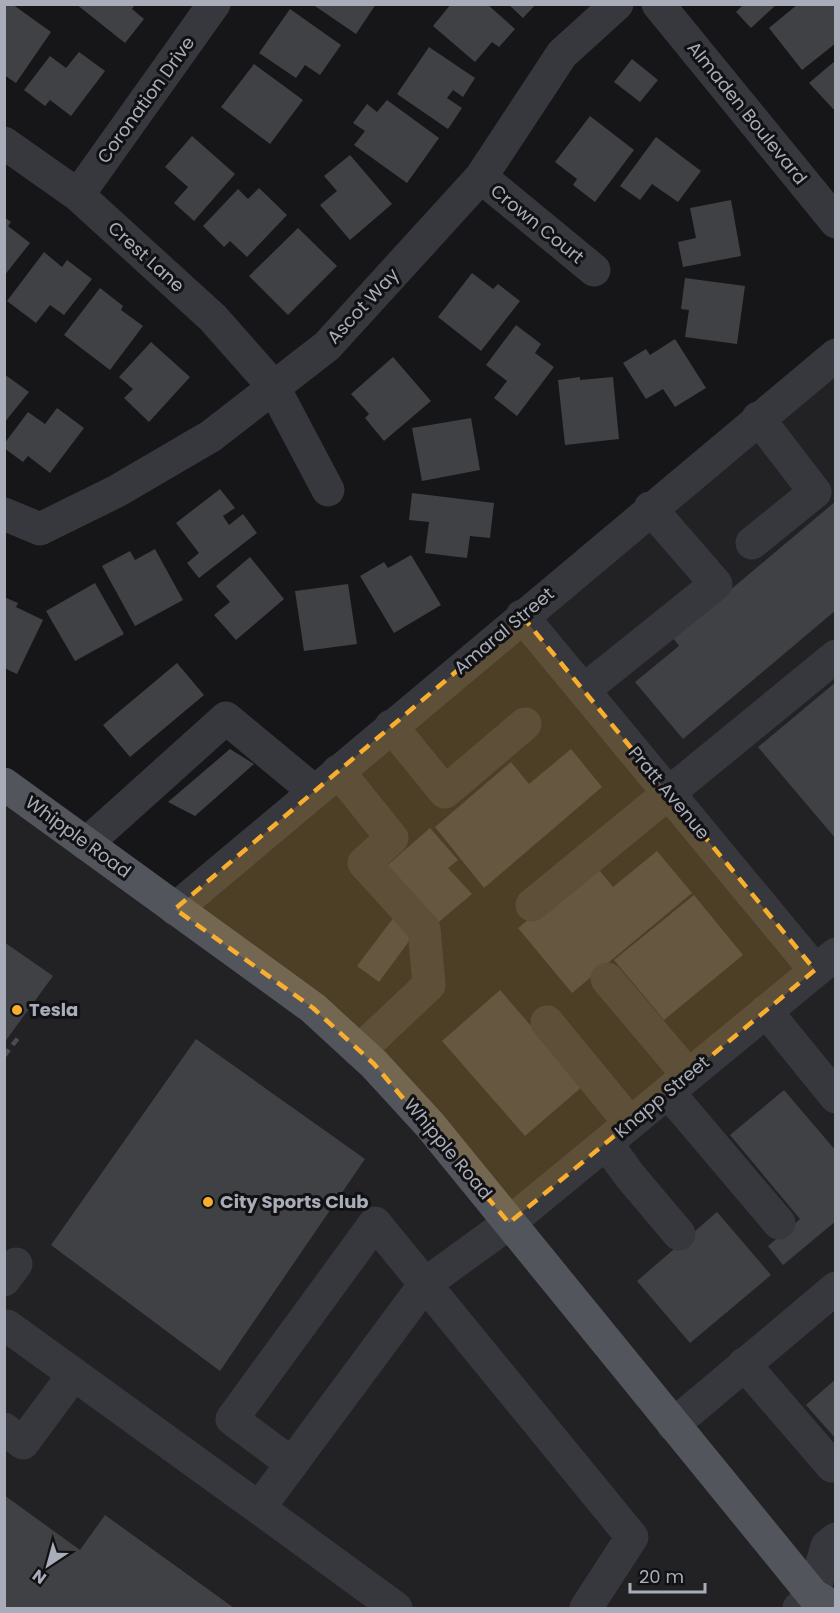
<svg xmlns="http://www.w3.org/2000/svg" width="840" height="1613" viewBox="0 0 840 1613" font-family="Poppins,sans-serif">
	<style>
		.built { fill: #222225 }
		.building { fill: #404145 }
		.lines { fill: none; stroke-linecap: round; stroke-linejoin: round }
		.minor { stroke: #37383d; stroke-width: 33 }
		.major { stroke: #53555c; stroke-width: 33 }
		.rail { stroke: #4a4c52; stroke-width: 4.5; stroke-dasharray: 8 6; stroke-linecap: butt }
		.marked { fill: #f8ae2e; fill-opacity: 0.2; stroke: #f8ae2e; stroke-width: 4.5; stroke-dasharray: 12 8; stroke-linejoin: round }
		.poi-dot { fill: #f8ae2e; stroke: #111113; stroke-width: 2 }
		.labels { text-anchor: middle; stroke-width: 6; stroke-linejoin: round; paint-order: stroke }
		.street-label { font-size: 18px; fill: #a8adb9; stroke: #111113 }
		.poi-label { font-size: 18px; font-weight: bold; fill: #a8adb9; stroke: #111113; text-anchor: start }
	</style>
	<rect width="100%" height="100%" fill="#161618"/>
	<path class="built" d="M835 355V1608H5L4 784 176 909Z"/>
	<path class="building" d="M4 4H12L51 32 16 83 4 75Z
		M76 4H135L132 9 144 19 125 43Z
		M312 4H376L356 34Z
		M451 4H487L515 29 499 47 492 42 475 62 433 26Z
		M508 4H536L523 18Z
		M744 4H777L751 28 736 12Z
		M798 4H832L836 9V43L802 70 769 28Z
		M290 9 341 45 320 75 305 65 296 78 259 53Z
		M429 47 475 78 463 97 453 90 447 98 462 108 448 129 397 94Z
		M79 52 105 71 71 116 50 100 45 106 24 90 50 56 66 68Z
		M632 59 658 80 640 102 614 82Z
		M836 60V112L809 83Z
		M254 64 303 100 270 144 221 107Z
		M387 100 439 138 407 183 354 145 365 131 353 123 367 104 377 112Z
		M590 116 634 150 595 202 573 185 577 179 555 162Z
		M192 136 235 174 194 221 174 203 188 187 165 167Z
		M656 137 701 171 678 202 652 184 640 200 620 186Z
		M350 155 392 204 350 240 320 205 337 191 324 176Z
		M259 188 287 215 247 257 230 241 224 247 203 226 238 189 248 199Z
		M731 200 741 256 683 267 678 242 696 238 690 208Z
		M4 217 11 222 8 226 30 243 4 276Z
		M298 228 337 266 288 315 249 276Z
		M44 252 62 267 67 260 92 279 64 315 50 305 36 323 7 301Z
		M472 273 493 289 498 284 520 301 481 351 438 317Z
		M685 278 745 286 737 344 685 337 689 310 681 309Z
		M100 288 123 306 121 310 143 326 110 370 64 335Z
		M516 325 541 344 535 353 554 367 517 416 494 398 507 381 486 365Z
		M675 339 706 388 675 407 663 389 646 399 623 363 646 349 650 355Z
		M151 342 190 377 149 422 124 398 133 389 119 377Z
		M393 357 431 401 384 441 365 418 369 414 351 394Z
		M4 374 29 392 4 423Z
		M580 377V380L613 377 619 439 565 445 558 380Z
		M57 408 84 428 50 473 28 456 23 462 4 448V444L28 412 45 424Z
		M471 418 480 470 422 481 412 428Z
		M220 489 235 508 223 516 229 525 243 514 257 533 199 578 187 563 199 553 176 523Z
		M412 493 494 503 490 538 470 536 467 558 425 553 429 522 409 520Z
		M836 501V610L683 739 635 682 679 646 673 638Z
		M155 549 183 600 135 626 102 566 130 551 135 560Z
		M411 555 441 605 394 633 360 576 384 562 388 568Z
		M250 557 284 599 236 640 214 615 230 602 216 586Z
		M95 583 124 634 75 661 46 611Z
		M348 584 357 644 304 651 295 591Z
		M4 597 18 603 16 607 43 620 17 674 4 668Z
		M177 663 204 695 130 757 103 725Z
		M836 682V839L758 747Z
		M230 749 254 764 195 816 168 802Z
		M571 749 602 787 484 888 435 827 511 762 529 784Z
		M430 828 458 860 448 868 472 894 434 926 384 868Z
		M657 851 692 893 572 993 518 928 595 865 613 887Z
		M694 895 743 955 664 1020 614 960Z
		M394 917 415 933 379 982 357 966Z
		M4 942 53 976 4 1043Z
		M500 990 583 1086 525 1136 442 1041Z
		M196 1039 365 1159 220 1371 51 1245Z
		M784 1090 836 1151V1221L783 1265 768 1246 800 1219 730 1135Z
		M717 1212 771 1275 690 1343 637 1281Z
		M836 1379V1439L806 1405Z
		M4 1495 80 1550 105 1515 234 1608H4Z"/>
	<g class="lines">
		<path class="minor" d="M658 4 836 222
			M4 143 78 195 213 318 273 386 328 490
			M481 177 594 270
			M78 195 214 4
			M4 514 40 529 117 491 211 436 327 346 481 177 562 54 617 4
			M752 543 815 492 758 418
			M522 616 815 970
			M584 690 716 584 650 508
			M391 726 445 792 525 724
			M338 771 392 838 364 863 424 929 429 985 359 1051
			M86 844 226 718 314 791
			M532 905 836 656
			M175 909 836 355
			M607 979 688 1075
			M766 1011 836 1097
			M547 1022 630 1123
			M668 1092 779 1223
			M606 1143 630 1176 679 1234
			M4 1280 16 1264
			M4 1330 7 1326 259 1508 425 1284 509 1223 836 954
			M744 1364 832 1466
			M673 1425 836 1288
			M4 1429 23 1443 74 1374
			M292 1464 232 1419 375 1223 632 1537 586 1608
			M259 1508 396 1608
			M799 1608 813 1595 827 1546 836 1539"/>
		<path class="major" d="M4 784 313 1008 374 1064 430 1125 813 1595 835 1608"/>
		<path class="rail" d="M4 1056 18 1038"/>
	</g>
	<path class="marked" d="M522 616 815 970 509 1223 374 1064 313 1008 175 909Z"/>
	<g class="poi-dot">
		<circle cx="17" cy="1010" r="6"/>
		<circle cx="208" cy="1202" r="6"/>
	</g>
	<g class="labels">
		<g class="street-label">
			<text transform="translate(146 100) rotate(-54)" y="6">Coronation Drive</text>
			<text transform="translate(747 113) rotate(51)" y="6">Almaden Boulevard</text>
			<text transform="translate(537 224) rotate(39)" y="6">Crown Court</text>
			<text transform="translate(146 257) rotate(42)" y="6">Crest Lane</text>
			<text transform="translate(363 306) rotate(-47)" y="6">Ascot Way</text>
			<text transform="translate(504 631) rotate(-40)" y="6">Amaral Street</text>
			<text transform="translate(669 793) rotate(50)" y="6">Pratt Avenue</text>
			<text transform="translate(78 837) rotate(36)" y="6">Whipple Road</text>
			<text transform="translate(662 1097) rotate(-40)" y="6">Knapp Street</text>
			<text transform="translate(448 1149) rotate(50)" y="6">Whipple Road</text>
		</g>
		<g class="poi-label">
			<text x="29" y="1016">Tesla</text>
			<text x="220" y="1208">City Sports Club</text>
		</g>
	</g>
	<rect width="840" height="1613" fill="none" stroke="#a8adb9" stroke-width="12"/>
	<g transform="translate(48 1565) rotate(216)" stroke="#111113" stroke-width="4.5" paint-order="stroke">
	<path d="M0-4.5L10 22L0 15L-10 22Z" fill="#a8adb9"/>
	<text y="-9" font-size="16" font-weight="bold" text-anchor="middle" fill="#a8adb9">N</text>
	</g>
	<path d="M630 1583v9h75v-9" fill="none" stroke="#a8adb9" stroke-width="3"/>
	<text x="639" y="1583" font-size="18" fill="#a8adb9" stroke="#111113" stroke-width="4.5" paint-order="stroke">20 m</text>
</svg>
